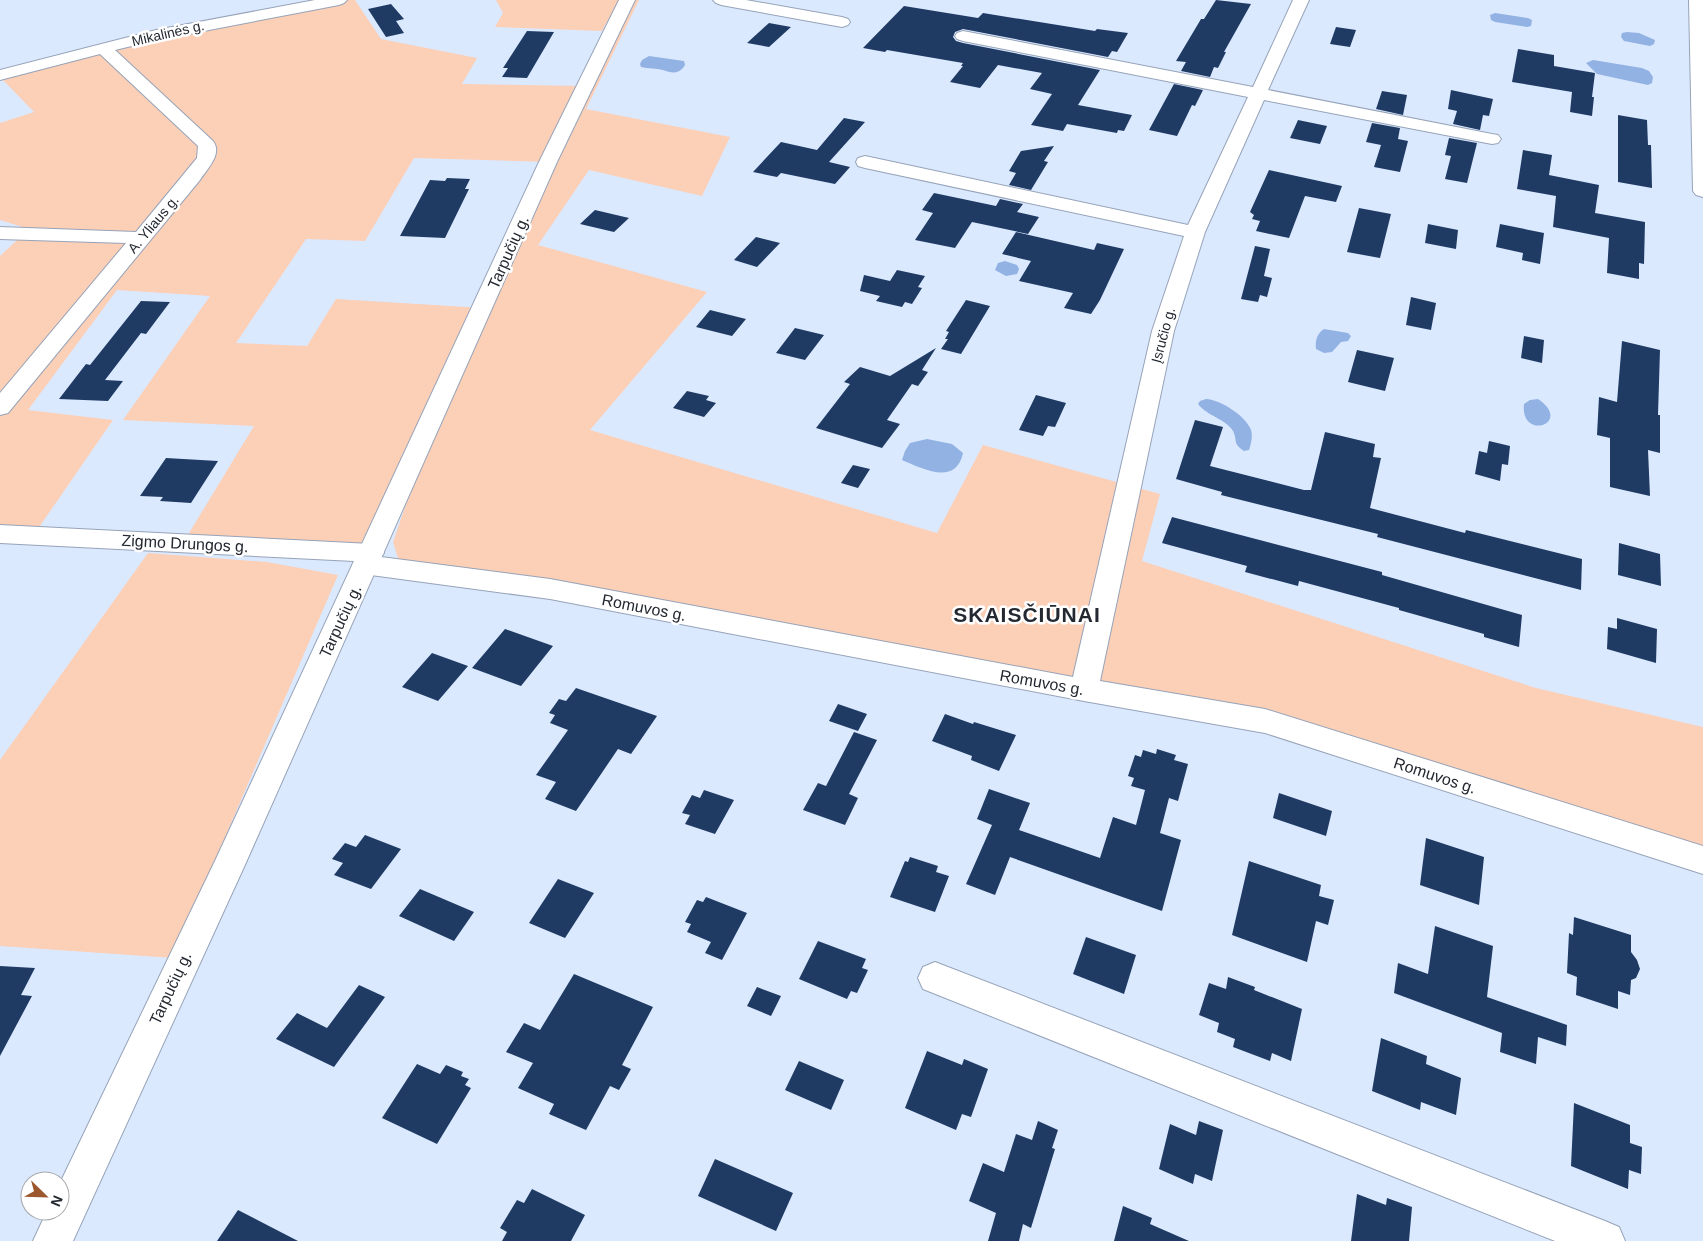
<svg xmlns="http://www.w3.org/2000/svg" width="1703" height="1241" viewBox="0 0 1703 1241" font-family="Helvetica,sans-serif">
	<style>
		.green { fill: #fccfb7; fill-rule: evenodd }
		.water { fill: #92b2e4 }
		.building { fill: #1f3b64 }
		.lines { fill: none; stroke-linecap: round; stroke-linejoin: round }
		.minor-casing { stroke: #96a3b8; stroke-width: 2 }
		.major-casing { stroke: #96a3b8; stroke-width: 2 }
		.minor { fill: #fff; fill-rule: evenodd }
		.major { fill: #fff; fill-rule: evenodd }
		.labels { text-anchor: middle; stroke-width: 5; stroke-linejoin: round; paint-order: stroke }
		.far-street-label { font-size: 14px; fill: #242931; stroke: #fff }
		.street-label { font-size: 16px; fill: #242931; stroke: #fff }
		.district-label { font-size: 21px; font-weight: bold; letter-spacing: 1px; fill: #242931; stroke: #fff }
	</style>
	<rect width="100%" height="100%" fill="#dbe9ff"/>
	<path class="green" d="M339 0H355L381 39 477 58 462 84 584 86 627 0H639L586 109 730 137 702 196 589 170 538 245 707 292 590 430 937 533 983 445 1160 494 1142 561 1536 688 1703 727V860L1265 721 401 568 393 542 443 397 371 553 183 543 254 426 123 420 210 296 117 290 28 410 113 420 33 536 0 533V256L29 229 0 220V123L34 112 0 77V73ZM414 158 548 162 483 308 336 299 307 346 236 343 306 239 365 241Z
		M496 0H619L602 31 495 27 503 13Z
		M148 553 267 562 338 575 173 958 0 946V760Z"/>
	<path class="water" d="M1495 13 1528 18 1532 20 1531 26 1527 27 1495 22 1491 20 1490 15Z
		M1627 32 1639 33 1655 40 1654 44 1650 46 1624 41 1621 37 1622 33Z
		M649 56 684 61 685 65C679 75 672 73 663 70 656 68 648 69 641 67L640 64 642 60Z
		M1593 60 1642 68 1649 71 1653 77 1652 83 1648 85 1597 74 1586 63Z
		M1005 261 1017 265 1019 269 1017 274 1006 276 995 270 998 263Z
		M1324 329 1348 333 1351 336 1348 341 1341 342 1332 352 1324 353 1316 349C1315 340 1317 334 1324 329Z
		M1206 399C1221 400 1246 416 1251 430 1253 436 1251 444 1249 450L1244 451C1232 443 1238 441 1233 431 1226 419 1207 416 1198 404L1200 401Z
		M1538 399C1574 423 1520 442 1524 404L1530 400Z
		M927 439 952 444 963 453C956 486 923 469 902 460L905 451 910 443Z"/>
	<path class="building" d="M1216 0 1251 4 1224 52H1226L1218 68 1214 67 1210 77 1181 71 1186 62 1176 61 1201 19H1204Z
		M391 4 404 19 396 21 404 33 386 37 368 9Z
		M904 6 978 18 983 13 1095 31 1097 29 1128 33 1117 52 1112 51 1108 57 963 29 955 32 953 37 956 41 963 43 1100 70 1078 105 1132 115 1124 131 1118 130 1117 133 1067 124 1063 131 1031 125 1052 94 1030 89 1042 73 998 65 980 88 950 82 963 66H961L963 63 887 50 885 52 863 48Z
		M769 23 791 27 769 47 747 43Z
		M1336 27 1356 30 1350 47 1330 44Z
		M527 31 554 32 527 78 502 77 508 68H503Z
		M1518 49 1554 55V66L1595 73 1592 97H1594L1592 116 1570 112 1572 92 1512 82Z
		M1174 84 1203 90 1195 106 1192 105 1177 136 1149 130Z
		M1451 90 1493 99 1489 116 1483 115 1480 130 1453 124 1457 111 1448 109Z
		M1382 91 1407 95 1403 115 1376 109Z
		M1618 115 1647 120 1648 145H1651L1652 188 1618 182Z
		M844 118 865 122 829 162 850 167 835 184 781 173 777 177 753 172 781 142 817 150Z
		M1298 120 1327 126 1320 144 1290 138Z
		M1372 123 1400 128 1398 139 1408 141 1400 172 1374 167 1381 145 1366 142Z
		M1449 138 1477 143 1467 183 1445 179 1451 156 1445 155Z
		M1054 146 1044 161 1048 162 1031 190 1009 185 1016 173 1009 171 1021 151Z
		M1523 150 1552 155 1549 175 1599 185 1595 213 1645 222 1644 264 1639 263V279L1607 273 1609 238 1553 227 1556 196 1517 189Z
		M1269 170 1342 186 1336 202 1305 196 1289 238 1256 231 1260 221 1252 219 1254 215 1250 212Z
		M447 178 470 179 465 189H469L445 238 400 236 430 180 445 181Z
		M934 193 996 206 1000 199 1023 204 1017 212 1039 217 1028 234 972 222 955 248 915 240 933 213 922 210Z
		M1359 208 1391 214 1380 258 1347 252Z
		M595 210 629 218 614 232 580 224Z
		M1428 224 1458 230 1456 249 1425 243Z
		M1500 224 1544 233 1540 264 1522 260 1523 253 1496 247Z
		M1016 232 1094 250 1097 243 1124 249 1100 300 1091 314 1064 308 1073 293 1019 281 1031 261 1002 254Z
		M756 237 780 243 757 267 734 260Z
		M1255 246 1270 249 1264 276 1272 278 1267 297 1260 295 1258 302 1241 299Z
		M897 270 925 276 918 287 922 288 912 304 905 302 902 307 876 301 880 296 860 291 864 275 890 281Z
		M1411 297 1436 303 1431 330 1406 325Z
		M966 300 990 306 961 354 941 349 948 339H945L949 332 946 331Z
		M141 301 170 302 146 334 141 333 105 380 123 381 108 401 59 399 86 364 90 365Z
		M710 310 746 319 732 336 696 327Z
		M795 328 824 335 805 360 776 353Z
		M1524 336 1544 340 1542 363 1521 358Z
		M1622 341 1660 350 1658 415H1660V453L1648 450 1650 496 1610 487V438L1597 435 1599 397 1617 402Z
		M936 348 922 370 928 372 918 386 912 384 887 420 900 424 882 448 816 428 850 384 844 382 860 367 890 376Z
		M1357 350 1394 358 1385 391 1348 382Z
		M687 391 709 396 706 400 716 403 704 417 673 408Z
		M1036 395 1066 403 1055 427 1048 426 1043 436 1019 430Z
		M1195 420 1223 427 1210 466 1304 490H1311L1325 432 1375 444 1373 457 1381 458 1370 508 1465 533 1466 530 1582 559 1581 590 1377 537 1378 534 1221 495 1222 492 1176 479Z
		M1489 441 1510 446 1508 465 1502 464 1500 481 1475 474 1479 451 1487 453Z
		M166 458 218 461 191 503 160 501 163 497 140 496Z
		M853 465 870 469 858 488 841 483Z
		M1172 517 1382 572V575L1522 615 1519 647 1484 637V634L1399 610V608L1299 581 1298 586 1245 572 1247 566 1162 543Z
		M1619 543 1660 554 1661 586 1618 575Z
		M1617 618 1657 629 1656 663 1607 649 1608 627 1617 629Z
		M505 629 553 646 521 686 472 668Z
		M432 653 468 666 438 701 402 687Z
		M576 688 657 716 631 754 618 749 576 811 545 799 556 782 536 775 568 730 550 723 555 715 549 713 559 699 566 701Z
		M838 704 867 714 858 731 829 721Z
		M945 714 973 724 974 722 1016 735 999 771 971 760 972 756 932 741Z
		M854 732 877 740 849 794 858 798 845 825 803 810 818 783 826 786Z
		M1157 749 1176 755 1174 760 1188 764 1178 801 1169 798 1160 833 1181 840 1162 911 1010 857 995 895 966 884 992 825 977 819 989 789 1030 803 1019 830 1100 858 1113 817 1136 825 1145 790 1131 786 1134 778 1128 776 1135 755 1141 757 1143 750 1156 754Z
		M704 790 734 800 715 834 685 824 690 815 682 813 692 795 700 798Z
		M1279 793 1332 811 1326 836 1273 818Z
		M365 835 401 849 371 889 334 875 343 863 332 859 345 843 356 847Z
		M1426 838 1484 857 1479 905 1420 885Z
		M910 857 938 866 936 872 949 876 935 912 890 897 905 861 908 862Z
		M1249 861 1321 885 1319 896 1334 900 1328 925 1316 921 1307 962 1232 935Z
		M558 879 594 893 565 938 529 923Z
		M420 889 474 912 454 941 399 916Z
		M706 897 747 913 722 960 705 953 711 942 687 932 691 924 685 922 697 900 703 902Z
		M1574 917 1631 935V952L1637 960 1640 969 1636 978 1631 980 1630 995 1618 991V1009L1576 995 1577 977 1567 973 1569 933 1573 935Z
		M1435 926 1493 946 1487 997 1567 1025 1566 1046 1538 1037 1536 1064 1500 1052 1502 1033 1394 993 1398 963 1428 974Z
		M1086 937 1136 955 1124 994 1073 974Z
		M818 941 866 959 862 968 868 970 857 993 851 991 847 999 799 979Z
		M0 966 35 968 21 995 32 996 0 1056Z
		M574 974 653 1007 622 1065 631 1069 619 1090 610 1086 586 1130 549 1114 554 1104 518 1088 533 1063 506 1052 524 1023 540 1030Z
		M1228 977 1255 987 1254 990 1302 1009 1291 1061 1272 1053 1270 1061 1233 1047 1235 1039 1217 1032 1219 1023 1199 1015 1209 983 1226 989Z
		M359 985 385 997 334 1067 276 1039 297 1013 327 1028Z
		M757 987 781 996 771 1016 747 1006Z
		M1381 1038 1427 1056 1426 1064 1461 1078 1456 1115 1421 1102 1420 1110 1372 1091Z
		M927 1051 962 1065 964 1059 988 1069 971 1117 962 1114 956 1130 905 1108Z
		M799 1061 844 1080 831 1110 785 1090Z
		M417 1064 440 1074 446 1065 463 1072 461 1076 469 1079 465 1085 471 1088 437 1144 382 1118Z
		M1574 1103 1630 1125V1143L1642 1147 1641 1174 1629 1170 1628 1189 1571 1166Z
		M1038 1121 1058 1130 1052 1148 1055 1149 1031 1228 1023 1224 1019 1241H988L996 1213 969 1201 983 1163 1004 1172 1016 1134 1032 1140Z
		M1199 1121 1223 1130 1212 1181 1195 1174 1193 1184 1159 1169 1170 1124 1196 1135Z
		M715 1159 793 1193 776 1231 698 1196Z
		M532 1189 585 1215 571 1241H502L507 1232 500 1228 517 1200 524 1203Z
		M1357 1194 1386 1205 1387 1198 1412 1207 1409 1241H1351Z
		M1123 1206 1152 1218 1150 1224 1189 1241H1114Z
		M238 1210 298 1241H217Z"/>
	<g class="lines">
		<g class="minor-casing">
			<path id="minor" d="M315 0H347L344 3 339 5 157 40 115 50 213 141C223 154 207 169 200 180L8 413 0 415V393L126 243 0 239V227L136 232 197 158 198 146 100 54 0 80V70L156 30Z
				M713 0H746L842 17 848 19 850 22 848 25 842 27 721 5 716 3Z
				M1293 0H1309L1268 90 1492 134 1498 135 1501 139 1498 143 1492 144 1264 100 1205 232 1174 331 1100 681 1265 709 1703 846V874L1265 733 1084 701 550 599 356 573 352 566 354 561 0 543V525L371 544 380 546 384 553 381 557 550 579 1073 677 1152 331 1184 236 865 168 858 166 856 162 858 158 865 156 1188 225 1248 97 963 41 957 39 955 36 957 33 963 31 1253 87Z
				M1689 0H1703V197L1696 195 1693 191Z
				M935 962 1605 1221 1619 1227 1625 1241H1555L923 989 918 978 923 967Z"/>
		</g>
		<g class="major-casing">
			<path id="major" d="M619 0H635L557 162 244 867 73 1241H33L47 1211H60V1183L214 863 539 162Z"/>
		</g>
		<use href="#minor" class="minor"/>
		<use href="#major" class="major"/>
	</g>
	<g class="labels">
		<g class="far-street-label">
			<text transform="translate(168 33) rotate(-13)" y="5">Mikalinės g.</text>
			<text transform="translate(153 224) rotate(-50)" y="5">A. Yliaus g.</text>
			<text transform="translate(1163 335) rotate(-75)" y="5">Įsručio g.</text>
		</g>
		<g class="street-label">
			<text transform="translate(508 252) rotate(-66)" y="6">Tarpučių g.</text>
			<text transform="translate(185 543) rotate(3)" y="6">Zigmo Drungos g.</text>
			<text transform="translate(644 607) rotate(11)" y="6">Romuvos g.</text>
			<text transform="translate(340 621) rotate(-65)" y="6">Tarpučių g.</text>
			<text transform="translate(1042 682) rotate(10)" y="6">Romuvos g.</text>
			<text transform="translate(1435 775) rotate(18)" y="6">Romuvos g.</text>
			<text transform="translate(170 988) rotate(-65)" y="6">Tarpučių g.</text>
		</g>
		<g class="district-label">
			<text x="1027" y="622">SKAISČIŪNAI</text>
		</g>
	</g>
	<g transform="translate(45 1196) rotate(113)"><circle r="24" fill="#ffffff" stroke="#a7a9ad"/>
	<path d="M0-4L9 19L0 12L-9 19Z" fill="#9c572c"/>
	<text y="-8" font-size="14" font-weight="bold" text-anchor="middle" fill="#242931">N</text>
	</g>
</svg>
